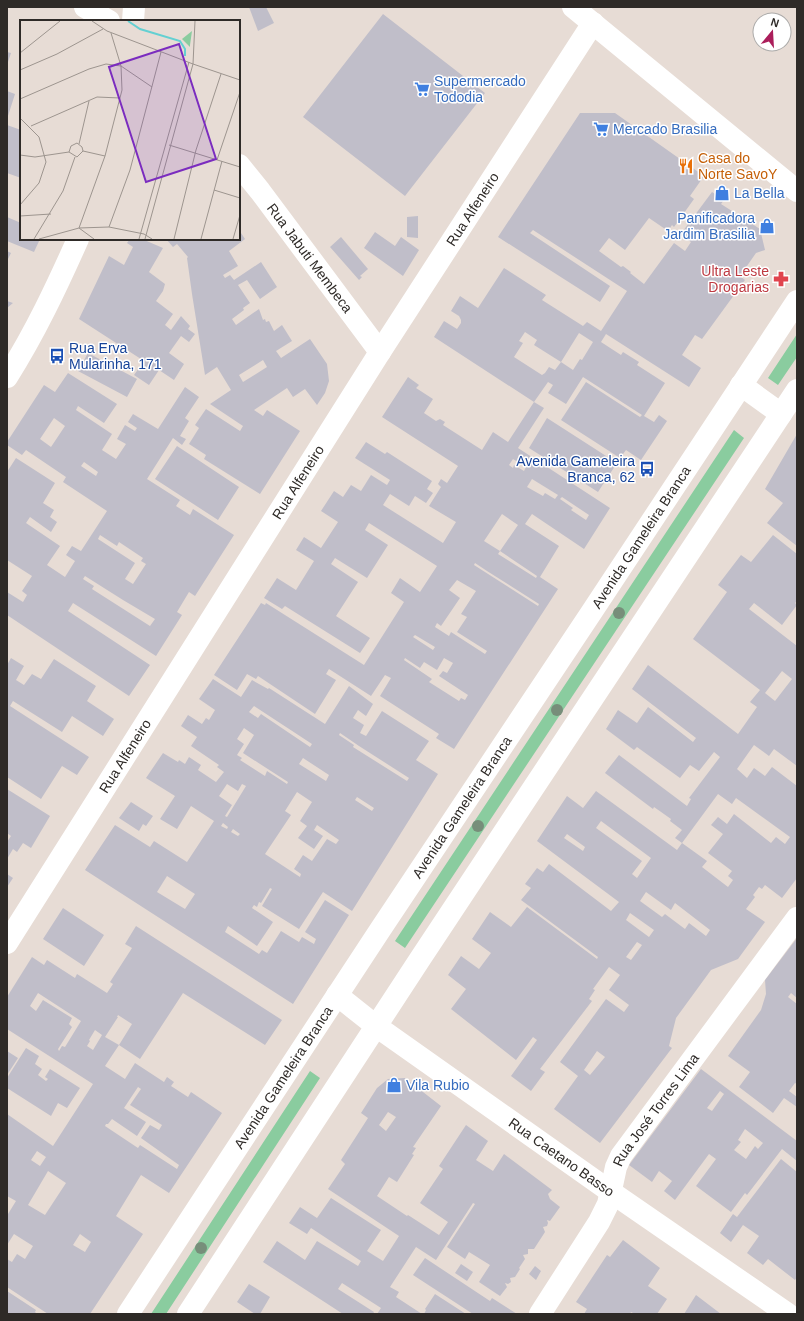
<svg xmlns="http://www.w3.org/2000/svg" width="804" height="1321" viewBox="0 0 804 1321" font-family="Arial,sans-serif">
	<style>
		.green { fill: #8acc9f }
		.building { fill: #c0bec9; fill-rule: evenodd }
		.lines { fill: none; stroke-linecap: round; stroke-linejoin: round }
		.street { stroke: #fff; stroke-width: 22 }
		.secondary { stroke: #fff; stroke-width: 22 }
		.tree { fill: #778e7a }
		.labels { text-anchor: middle; stroke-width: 3; stroke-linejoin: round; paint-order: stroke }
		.shop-label { font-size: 14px; fill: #366cbe; stroke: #fff; text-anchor: start }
		.food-label { font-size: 14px; fill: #c56008; stroke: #fff; text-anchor: start }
		.street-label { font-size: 14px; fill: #2e2a27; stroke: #fff }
		.health-label { font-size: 14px; fill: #be3a42; stroke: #fff; text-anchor: end }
		.transit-label { font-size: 14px; fill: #164399; stroke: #fff; text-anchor: start }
		.inset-river { fill: none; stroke: #64d0d2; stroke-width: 2 }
		.inset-road { fill: none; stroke: #9d958f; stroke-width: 1 }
		.view { fill: #7b2cbf; fill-opacity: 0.15; stroke: #7b2cbf; stroke-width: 2 }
		.inset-edge { fill: none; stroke: #2e2a27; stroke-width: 2 }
	</style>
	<rect width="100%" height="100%" fill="#e7dcd5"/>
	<path class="green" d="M797 334V357L778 385 768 378Z
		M734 430 744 438 405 948 395 941Z
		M310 1071 320 1078 166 1314H151Z"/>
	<path class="building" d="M249 7H266L274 23 258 31Z
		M383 14 485 93 405 196 303 117Z
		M7 52 11 53 7 65Z
		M7 91 15 94 7 119Z
		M580 113H615L704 176 690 196 694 199 674 227 672 225 668 231 649 218 625 250 609 238 599 251 621 267 623 266 631 272 630 273 644 284 674 243 685 251 691 242 680 235 712 192 724 200 721 204 760 229 765 250 756 253 740 276 745 280 702 339 695 335 682 355 701 368 689 387 606 334 601 342 621 355 623 352 639 362 637 365 665 383 644 416 654 422 659 415 667 421 641 460 626 450 620 458 561 420 586 382 640 417 642 415 583 377 566 404 548 393 553 385 548 382 534 402 434 337 444 321 457 329 461 323V320L459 316 451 311 460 296 478 308 504 268 546 295 542 300 583 326 587 322 601 331 627 291 533 230 530 233 610 286 600 302 498 237ZM525 332 537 340 534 345 561 362 555 370 549 367 545 373 542 375 514 357 523 343 519 341ZM579 333 593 342 582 360 580 359 573 370 561 362Z
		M7 125 21 130V178L7 173Z
		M418 216V238L407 237V217Z
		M7 217 21 223V239H40L34 252 7 241Z
		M239 230 245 239 229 251 238 266 223 275 225 278 230 275 234 280 261 262 277 287 260 299 247 280 238 285 250 303 243 308 244 310 232 319 236 325 259 309 263 320 265 319 266 322 269 321 274 331 282 325 292 341 276 351 281 358 310 339 327 364 329 381 325 393 317 405 305 389 293 397 287 388 254 410 263 416 267 410 300 431 260 494 204 459 206 455 189 444 199 428 195 425 206 409 240 431 243 426 210 404 231 390 217 367 205 375 192 294 187 258 188 257 177 244 173 247 166 239H239ZM263 360 267 367 243 382 239 375Z
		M375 232 395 246 401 237 419 250 403 276 364 248Z
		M341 237 368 269 360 276 362 277 359 280 330 247Z
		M130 239H142L163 248 149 272 165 284 163 291 156 301 173 314 165 325 171 330 181 316 190 326 188 329 195 334 189 342 181 336 169 353 184 364 174 380 159 370 149 385 134 375 144 361 79 319 109 256 124 265 133 247 127 243Z
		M7 251 11 253 7 261Z
		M7 301 13 303 7 308Z
		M88 353 137 379 127 397 78 371Z
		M68 373 117 404 104 423 78 406 76 410 112 434 102 450 116 459 126 444 117 439 125 425 135 431 137 428 128 422 133 414 158 429 185 387 199 397 185 418 189 421 180 436 186 439 182 445 173 438 147 479 180 500 176 506 190 515 193 509 234 535 195 596 189 592 177 612 182 615 156 656 73 603 68 611 150 665 129 696 7 615V592L23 602 27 595 22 591 32 576 7 560V472L16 458 55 483 43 503 54 510 50 517 57 522 51 532 30 517 26 523 60 546 47 565 65 577 75 561 66 555 72 546 81 551 107 511 63 482 66 477 26 450 22 455 7 445V442L44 385 55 392ZM54 418 65 426 51 447 40 439ZM84 462 98 472 96 476 81 466ZM100 535 117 546 119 542 143 558 141 561 146 564 133 584 125 579 135 563 98 539ZM85 576 123 600 155 619 150 626 92 589 94 586 83 579Z
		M408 377 419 385 416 388 433 399 424 413 436 421 440 419 445 422 443 425 482 450 493 432 508 442 534 402 544 408 518 448 610 508 584 549 532 514 525 524 559 546 540 577 558 589 454 749 436 738 439 734 380 696 391 678 385 675 371 696 329 669 326 674 336 680 315 714 258 676 256 679 247 674 237 690 214 675 261 603 265 605 266 603 364 665 404 602 391 593 400 578 420 592 437 566 369 523 365 530 388 545 367 578 335 558 331 564 358 582 336 616 370 638 360 653 285 606 282 609 264 598 277 578 296 590 314 561 296 550 304 537 321 548 338 522 321 511 334 491 343 497 351 485 361 491 371 475 387 485 390 480 355 458 366 442 385 454 387 452 432 481 427 489 433 493 426 503 415 496 409 506 390 494 383 505 443 543 456 522 429 506 441 487 438 484 441 479 447 483 458 466 382 417ZM513 459 526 467 524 471 514 465 513 468 509 465ZM532 479 558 495 555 499 545 493 543 496 527 487ZM562 497 589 515 586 520 571 510 573 508 560 499ZM502 514 518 525 500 551 537 576 536 578 498 554 500 551 484 541ZM475 563 487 571 539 604 538 606 474 565ZM457 580 476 591 461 614 467 617 457 632 487 651 485 654 451 632 449 636 435 627 437 623 441 626 460 598 449 590ZM415 635 435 647 433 650 413 637ZM405 658 420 668 424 662 437 670 444 658 453 663 447 673 443 671 439 676 468 695 465 700 461 698 459 701 429 682 432 679 404 660Z
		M547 418 617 463 598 492 529 448Z
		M797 434V546L767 523 783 503 765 489Z
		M177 446 239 487 218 520 155 479Z
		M773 535 797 554V601L795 603 797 605 782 625 754 603 749 609 797 646V766L774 749 769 756 754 745 737 769 747 778 754 768 765 776 772 767 797 786V878L782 898 765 885 762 889 759 887 753 895 755 897 746 909 765 922 738 959 711 970 676 1018 669 1046 672 1048 600 1143 554 1109 578 1076 560 1062 606 999 624 1012 629 1005 609 990 620 975 609 967 593 989 595 990 589 999 592 1001 540 1069 545 1072 531 1091 511 1076 537 1040 533 1037 516 1060 451 1009 466 989 448 975 461 956 479 969 491 953 472 939 490 912 511 927 527 907 597 959 598 957 521 900 531 888 525 884 537 868 543 872 549 864 611 911 619 902 537 841 567 796 583 808 596 791 677 850 682 843 675 838 682 830 670 821 671 819 654 807 653 809 605 773 619 755 687 806 691 799 689 798 720 757 714 752 699 771 690 765 680 778 637 747 634 750 606 729 618 710 637 723 648 707 693 742 696 738 632 689 648 665 738 734 757 707 750 702 760 690 693 639 727 592 718 585 741 555 751 562ZM782 671 792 679 775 701 765 693ZM718 794 732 804 736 798 790 837 785 844 776 837 771 843 734 814 727 824 718 817 711 825 723 834 708 853 732 871 728 876 733 880 728 887 702 867 707 861 682 843ZM601 821 651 858 637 878 632 874 642 861 596 828ZM567 834 585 847 583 851 564 838ZM646 892 671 910 675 903 710 930 706 936 689 923 685 929 665 914 662 917 640 901ZM630 913 654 930 649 937 626 920ZM637 942 642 945 631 960 626 957ZM597 1051 605 1057 590 1075 584 1070Z
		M11 658 24 666 16 680 24 685 32 674 41 679 54 659 96 686 87 701 114 719 103 736 72 716 62 732 13 701 10 706 89 757 77 775 62 766 41 799 7 777V665Z
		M213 679 241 697 252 680 268 689 269 688 325 724 349 686 373 704 366 716 358 710 353 718 364 725 360 733 366 736 382 711 429 741 416 760 438 774 352 911 323 892 299 929 262 906 272 889 270 888 261 903 259 902 257 907 254 905 252 908 273 922 257 946 228 926 225 932 259 954 262 950 267 953 281 931 299 942 302 937 314 944 316 939 305 932 325 900 349 915 293 1004 85 870 115 825 150 847 154 841 187 862 214 821 191 806 177 829 160 819 175 796 146 778 163 753 178 762 179 760 185 764 189 757 201 765 198 770 216 782 224 772 217 767 219 765 191 746 197 737 181 726 188 715 202 724 206 718 209 720 215 710 199 699ZM254 706 312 744 310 747 261 714 258 718 249 712ZM244 728 254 735 243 753 288 782 287 784 267 771 265 776 240 760 242 758 237 755 244 744 237 739ZM340 733 359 746 409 778 407 781 353 747 354 745 339 735ZM303 758 329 775 326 781 299 764ZM227 784 238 791 242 784 246 786 227 817 225 816 232 805 219 796ZM297 792 312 802 300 821 307 826 298 838 314 849 323 836 314 830 317 825 339 840 336 844 327 839 312 861 303 855 294 869 301 874 300 877 265 854 291 815 285 811ZM357 797 374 808 372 811 355 800ZM223 823 228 827 227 829 221 826ZM233 829 240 834 238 836 231 832ZM167 876 195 894 185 909 157 892Z
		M7 789 50 816 31 848 23 843 17 852 13 849 7 859V842L11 836 7 833Z
		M131 802 153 816 146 826 143 824 139 831 119 818Z
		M7 874 13 878 7 887Z
		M63 908 104 935 84 966 43 939Z
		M136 926 282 1020 265 1045 183 993 140 1059 119 1045 105 1066 125 1079 135 1063 164 1082 167 1077 174 1082 171 1086 188 1097 191 1092 222 1113 169 1193 141 1175 116 1216 143 1234 90 1314H48L7 1287V1259L12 1262 17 1254 25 1259 33 1246 14 1234 7 1245V1213L8 1214 16 1201 7 1196V1114L53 1146 93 1084 7 1029V997L32 957 44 965 47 960 75 978 77 974 107 993 113 984 110 982 132 948 125 944ZM38 993 81 1021 65 1047 62 1046 59 1051 58 1049 72 1027 69 1024 72 1018 43 1000 36 1011 30 1006ZM118 1015 132 1024 119 1045 105 1037 118 1017H117ZM95 1030 102 1035 93 1050 87 1046 90 1041 89 1040ZM138 1087 141 1089 130 1105 162 1125 159 1130 150 1125 141 1138 179 1165 177 1169 140 1145 138 1148 105 1126 106 1124H108L112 1119 137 1136 146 1122 124 1108ZM37 1151 46 1157 40 1166 31 1160ZM48 1171 66 1183 45 1215 28 1205ZM80 1234 91 1242 85 1252 73 1245Z
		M797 938V998L791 993 788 997 797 1004V1084L795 1083 789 1091 797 1097V1107L784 1098 773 1113 739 1087 750 1072 728 1056 761 1010 766 994 765 980Z
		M26 1048 39 1056 35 1064 42 1069 38 1075 46 1081 48 1079 45 1077 50 1069 80 1088 67 1108 58 1103 51 1116 7 1088V1078Z
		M7 1051 18 1058 7 1075Z
		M701 1069 797 1141V1161L782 1149 747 1195 745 1193 731 1212 696 1186 716 1159 709 1154 675 1200 664 1191 672 1181 659 1171 652 1182 629 1165ZM720 1091 724 1094 712 1111 707 1108ZM745 1129 763 1143 758 1149 755 1146 746 1159 734 1150 741 1142 738 1140Z
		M405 1078 441 1106 413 1147 416 1148 412 1154 414 1155 397 1182 389 1177 377 1196 407 1216 408 1215 439 1235 448 1222 420 1203 443 1169 439 1166 466 1125 488 1141 476 1160 493 1171 504 1154 552 1190 548 1194 550 1199 560 1207 550 1221 547 1220 548 1223 547 1226 543 1227 545 1232 534 1249H528V1254L523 1255 525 1259 519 1268 520 1269 515 1277 510 1278 511 1282 508 1284 505 1283 507 1287 500 1296 479 1282 490 1265 469 1252 465 1259 447 1247 475 1204 473 1203 436 1260 416 1247 390 1287 399 1292 396 1297 422 1314H377L381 1308 342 1283 338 1289 374 1312 373 1314H343L263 1262 277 1241 305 1260 317 1241 358 1266 361 1261 311 1228 307 1234 289 1223 300 1207 317 1218 331 1198 381 1230 367 1251 383 1261 399 1236 328 1189 345 1164 341 1160 368 1118 361 1113 377 1088 388 1079ZM388 1112 396 1117 386 1131 379 1125Z
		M781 1159 797 1172V1277L795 1280 768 1259 763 1265 747 1253 759 1236 743 1225 731 1242 720 1233 733 1214 737 1217Z
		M623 1240 660 1268 648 1286 667 1299 657 1314H635L631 1312 630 1314H584L587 1309 576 1302 607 1255 610 1257Z
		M425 1258 490 1301 492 1298 517 1314H473L413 1275Z
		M461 1264 473 1272 467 1281 455 1273Z
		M535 1266 541 1271 536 1280 529 1274Z
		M249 1284 270 1297 260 1314H255L237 1302Z
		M7 1291 36 1310 35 1312 37 1314H7Z
		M435 1294 466 1314H424L426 1310 425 1309Z
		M696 1295 721 1314H684Z"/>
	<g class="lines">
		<g class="street">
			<path d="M85 7 109 21"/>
			<path d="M133 21 134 7"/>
			<path id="s1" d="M239 165 260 191 380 352"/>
			<path d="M7 377C35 333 57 286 78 239"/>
			<path id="s2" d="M7 943 380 352 593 23"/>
			<path id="s3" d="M337 995 376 1026 611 1192 788 1314"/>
			<path id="s4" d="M540 1314 599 1222 608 1204 616 1167 621 1156 797 918"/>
		</g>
		<g class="secondary">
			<path d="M573 7 797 191"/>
			<path d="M741 385 781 414"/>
			<path id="s5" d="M128 1314 380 930 591 613 797 301"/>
			<path d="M188 1314 420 959 797 390"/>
		</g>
	</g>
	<g class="tree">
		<circle cx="619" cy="613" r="6"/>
		<circle cx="557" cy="710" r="6"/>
		<circle cx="478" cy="826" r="6"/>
		<circle cx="201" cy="1248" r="6"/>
	</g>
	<defs>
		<g id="supermarket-bare" transform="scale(1.2)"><path d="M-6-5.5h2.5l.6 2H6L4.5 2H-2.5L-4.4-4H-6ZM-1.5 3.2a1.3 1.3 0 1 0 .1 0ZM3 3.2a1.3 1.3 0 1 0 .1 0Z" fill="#3f7fe0" stroke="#fff" stroke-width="2.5" paint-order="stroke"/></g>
		<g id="restaurant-bare" transform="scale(1.2)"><path d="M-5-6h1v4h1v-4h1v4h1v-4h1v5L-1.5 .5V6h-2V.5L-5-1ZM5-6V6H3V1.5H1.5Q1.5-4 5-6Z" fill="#e8710a" stroke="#fff" stroke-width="2.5" paint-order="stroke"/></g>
		<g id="shop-bare" transform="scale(1.2)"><path d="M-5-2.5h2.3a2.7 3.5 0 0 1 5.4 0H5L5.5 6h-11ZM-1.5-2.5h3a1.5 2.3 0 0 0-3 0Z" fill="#3f7fe0" stroke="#fff" stroke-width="2.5" paint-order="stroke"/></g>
		<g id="pharmacy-bare" transform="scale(1.2)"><path d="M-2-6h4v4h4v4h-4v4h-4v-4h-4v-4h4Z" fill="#e0444e" stroke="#fff" stroke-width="2.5" paint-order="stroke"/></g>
		<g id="bus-bare" transform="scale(1.2)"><path d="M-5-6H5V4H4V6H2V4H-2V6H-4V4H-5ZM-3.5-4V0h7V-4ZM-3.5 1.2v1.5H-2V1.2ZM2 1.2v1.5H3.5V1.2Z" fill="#1a4fb4" stroke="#fff" stroke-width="2.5" paint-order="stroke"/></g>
	</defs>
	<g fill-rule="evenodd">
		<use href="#supermarket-bare" x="422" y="89"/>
		<use href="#supermarket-bare" x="601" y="129"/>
		<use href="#restaurant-bare" x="686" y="166"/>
		<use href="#shop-bare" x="722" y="193"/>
		<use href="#shop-bare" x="767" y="226"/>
		<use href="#pharmacy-bare" x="781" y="279"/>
		<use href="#bus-bare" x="57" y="356"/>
		<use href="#bus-bare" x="647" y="469"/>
		<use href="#shop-bare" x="394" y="1085"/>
	</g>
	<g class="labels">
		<g class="shop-label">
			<text x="434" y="86">Supermercado<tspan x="434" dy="16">Tododia</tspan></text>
			<text x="613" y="134">Mercado Brasilia</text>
			<text x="734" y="198">La Bella</text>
			<text x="755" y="223" text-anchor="end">Panificadora<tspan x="755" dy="16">Jardim Brasilia</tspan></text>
			<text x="406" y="1090">Vila Rubio</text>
		</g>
		<g class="food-label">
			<text x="698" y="163">Casa do<tspan x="698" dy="16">Norte SavoY</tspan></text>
		</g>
		<g class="street-label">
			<text dy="5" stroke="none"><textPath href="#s2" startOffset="869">Rua Alfeneiro</textPath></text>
			<text dy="5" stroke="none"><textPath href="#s1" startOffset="117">Rua Jabuti Membeca</textPath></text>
			<text dy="5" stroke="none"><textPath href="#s2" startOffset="545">Rua Alfeneiro</textPath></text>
			<text dy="5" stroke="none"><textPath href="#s5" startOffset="931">Avenida Gameleira Branca</textPath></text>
			<text dy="5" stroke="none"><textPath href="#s2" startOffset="221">Rua Alfeneiro</textPath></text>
			<text dy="5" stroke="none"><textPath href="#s5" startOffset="607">Avenida Gameleira Branca</textPath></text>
			<text dy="5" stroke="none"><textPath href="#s5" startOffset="283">Avenida Gameleira Branca</textPath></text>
			<text dy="5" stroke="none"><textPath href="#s4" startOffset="237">Rua José Torres Lima</textPath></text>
			<text dy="5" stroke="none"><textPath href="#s3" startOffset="277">Rua Caetano Basso</textPath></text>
		</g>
		<g class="health-label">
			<text x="769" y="276">Ultra Leste<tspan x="769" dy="16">Drogarias</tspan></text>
		</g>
		<g class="transit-label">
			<text x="69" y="353">Rua Erva<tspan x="69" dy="16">Mularinha, 171</tspan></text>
			<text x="635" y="466" text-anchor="end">Avenida Gameleira<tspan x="635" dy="16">Branca, 62</tspan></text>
		</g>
	</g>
	<g transform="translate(20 20)">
		<rect width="220" height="220" fill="#e7dcd5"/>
		<path d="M172 11 170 25V27L162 19Z" fill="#8acc9f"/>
		<path class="inset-river" d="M108 1 120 9 160 21 165 29V36"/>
		<path class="inset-road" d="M72 1 87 11 173 44 125 219M175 1 173 44 220 60M0 33 40 1M0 50 37 34 83 9M0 79 69 49 86 44 101 46 132 67M0 98 19 117 26 142 19 163 0 185M11 106 77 77 100 78M59 124 69 81M149 125 220 147M63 131 85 136M49 132 51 126 57 123 62 127 63 131M49 132 57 137 63 131M0 135 15 137 49 132M197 140 220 72M194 170 220 178M0 196 31 194M89 207 110 150 141 32M14 219 43 171 55 137M19 219 59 208 89 207 124 214 132 219M74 219 59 208 85 136 102 70 101 46 91 13M119 219 169 42M154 219 176 130 201 54M181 219 202 141M213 219 220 195"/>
		<path class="view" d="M159 24 196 139 126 162 89 47Z"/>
		<rect width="220" height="220" class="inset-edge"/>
	</g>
	<rect width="804" height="1321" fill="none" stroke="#2e2a27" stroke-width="16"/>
	<g transform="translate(772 32) rotate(18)"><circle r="19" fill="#ffffff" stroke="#abaaa9"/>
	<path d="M0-3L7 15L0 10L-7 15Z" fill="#ab1e5b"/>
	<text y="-6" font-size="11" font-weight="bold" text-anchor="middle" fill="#2e2a27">N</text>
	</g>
</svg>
